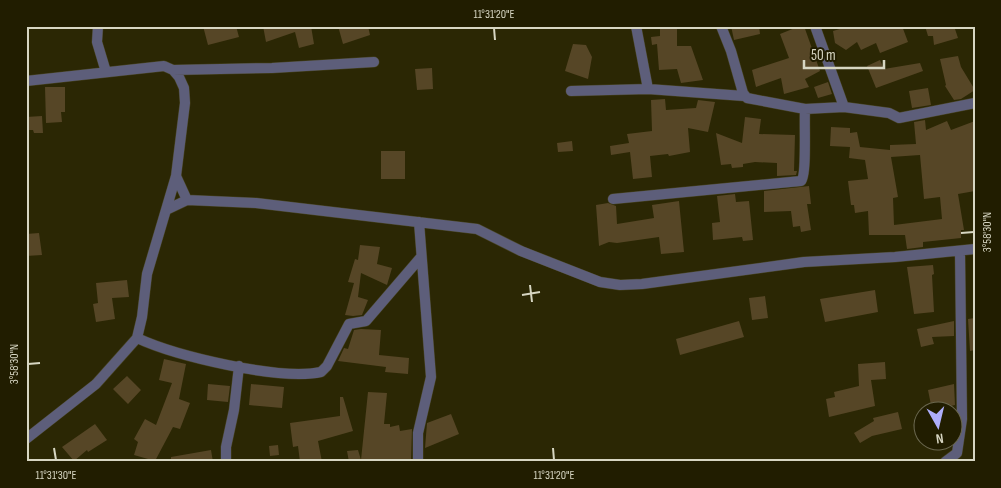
<svg xmlns="http://www.w3.org/2000/svg" width="1001" height="488" viewBox="0 0 1001 488" font-family="'Sofia Sans Condensed',sans-serif">
	<style>
		.building { fill: #564626; fill-rule: evenodd }
		.lines { fill: none; stroke-linecap: round; stroke-linejoin: round }
		.street-casing { stroke: #474322; stroke-width: 11 }
		.street { stroke: #5d5e7a; stroke-width: 10 }
		.ticks { fill: none; stroke: #d7d6c2; stroke-width: 2 }
		.neatline { fill: none; stroke: #d7d6c2; stroke-width: 2 }
		.ticks-label { font-size: 12px; text-anchor: middle; fill: #d7d6c2 }
	</style>
	<rect width="100%" height="100%" fill="#2b2704"/>
	<path class="building" d="M203 26H236L239 37 208 45Z
		M263 26H311L314 44 299 48 295 32 266 42Z
		M338 26H368L370 35 343 44Z
		M660 26H677V46H691L703 80 681 83 677 69 659 70 657 44 652 45 651 37 660 36Z
		M731 26H759L760 34 734 40Z
		M800 26H804L820 71 805 79 809 87 784 94 781 78 756 87 752 70 789 58 780 34Z
		M850 26H902L908 42 880 53 876 43 861 50 857 42 846 50 835 43 833 31Z
		M925 26H954L958 38 934 45 933 36H928Z
		M573 44 586 45 592 57 588 79 565 71Z
		M958 56 961 67 975 90 961 99 954 100 945 86 946 85 940 59Z
		M880 60 884 69 920 63 923 71 876 88 867 66Z
		M432 68 433 89 417 90 415 69Z
		M828 82 832 94 818 98 814 87Z
		M45 87H65V112H61L62 122 46 123Z
		M928 88 931 105 912 108 909 91Z
		M665 99 666 110 696 108 698 100 715 102 708 132 688 128 690 152 669 156 668 154 650 156 652 177 633 179 630 152 611 155 610 146 629 143 627 134 652 131 651 100Z
		M42 116 43 133H34L33 130H26V117Z
		M745 117 761 119 759 134 795 135 794 171H797L796 175 777 176V163L755 162 743 164V167L732 168 731 164 721 165 716 133 742 143Z
		M925 120 926 130 947 121 951 130 975 121V191L958 194 964 230H961V238L923 242V247L907 249 905 235H869L868 211 855 213 854 205H851L848 181 868 179 865 160 849 158 850 147 830 146 831 127 850 128V133L857 132 860 147 890 150V145L916 144 914 122ZM920 155 924 199 940 197 942 219 894 225 893 198 898 197 891 157Z
		M572 141 573 151 558 152 557 143Z
		M381 151H405V179H381Z
		M809 186 811 204H807L811 230 801 232 800 226 793 227 791 211 764 212V191Z
		M735 194 736 202 749 201 753 240 743 241 742 237 713 240 712 223 720 222 717 196Z
		M679 201 684 252 661 254 659 237 617 243 609 242 599 246 596 205 608 203 616 206 617 224 654 218 652 205Z
		M39 233 42 255 26 256V234Z
		M360 245 380 247 377 264 392 268 387 285 361 273 358 297 368 300 362 315 353 316 345 315 354 283 348 282 355 259 358 260Z
		M933 265 934 274 932 275 934 312 914 314 907 267Z
		M127 280 129 297 112 298 115 319 96 322 93 304 98 303 96 283Z
		M875 290 878 312 825 322 820 299Z
		M765 296 768 318 752 320 749 298Z
		M975 318V350L970 351 968 319Z
		M739 321 744 337 680 355 676 339Z
		M954 321V336L932 337 934 344 921 347 917 329Z
		M361 329 381 330 379 355 409 358 408 374 385 372 386 367 338 361 344 348 348 349 354 330Z
		M164 359 186 364 179 399 190 403 180 429 173 427 155 461 134 455 138 442 134 439 145 419 156 425 172 383 159 380Z
		M885 362 886 379 871 380 875 406 829 417 826 399 835 397 834 392 859 386 858 364Z
		M127 376 141 390 128 404 113 389Z
		M208 384 230 386 228 402 207 400Z
		M251 384 284 387 282 408 249 405Z
		M954 384 955 405 932 410 928 390Z
		M368 392 387 393 384 424H390V427L399 425 400 431 412 429 411 462H349L347 451 358 450 361 460Z
		M340 397H343L353 431 318 441 322 462H300L298 446 293 447 290 423 340 416Z
		M898 412 902 429 872 436 860 443 854 433 874 421 873 418Z
		M451 414 459 434 425 448 427 423Z
		M95 424 107 440 88 452 87 450 74 461 62 447Z
		M278 445 279 455 270 456 269 446Z
		M211 450 213 462H171V457Z"/>
	<g class="lines">
		<g class="street-casing">
			<path id="street" d="M98 26 97 42 106 72
				M636 26 648 89
				M721 26 731 51 743 93 747 98 805 109 844 107 889 113 899 118 975 103
				M815 26 844 107
				M173 70 272 68 374 62
				M26 81 164 66 173 70 179 77 184 88 185 103 176 176 147 274 142 317 137 338 96 384 26 439
				M571 91 648 89 744 96
				M176 176 187 200
				M613 199 801 181C807 175 804 123 805 109
				M166 210 187 200 256 203 477 229 521 251 600 282 620 285 642 284 804 262 895 257 975 249
				M137 338C176 356 280 381 321 372L327 366 349 324 366 321 421 257
				M226 462V447L234 410 239 366
				M418 462V433L431 377 419 222
				M945 462 957 453 962 419 960 252"/>
		</g>
		<use href="#street" class="street"/>
	</g>
	<path class="ticks" d="M494 28 495 40M961 233 974 232M530 285 532 302M522 295 540 292M28 364 40 363M54 448 56 460M553 448 554 460"/>
	<rect width="1001" height="488" fill="none" stroke="#211d00" stroke-width="55"/>
	<g transform="translate(938 426) rotate(172)"><circle r="24" fill="#211d00" stroke="#6a674e"/>
	<path d="M0-4L9 19L0 12L-9 19Z" fill="#aeaefb"/>
	<text y="-8" font-size="14" font-weight="bold" text-anchor="middle" fill="#d7d6c2">N</text>
	</g>
	<path d="M804 60v8h80v-8" fill="none" stroke="#d7d6c2" stroke-width="2.5"/>
	<text x="811" y="60" font-size="15" fill="#d7d6c2" stroke="#211d00" stroke-width="4" paint-order="stroke">50 m</text>
	<rect x="28" y="28" width="946" height="432" class="neatline"/>
	<g class="ticks-label">
		<text x="494" y="18">11°31'20"E</text>
		<text transform="translate(987 232) rotate(-90)" y="4">3°58'30"N</text>
		<text transform="translate(14 364) rotate(-90)" y="4">3°58'30"N</text>
		<text x="56" y="479">11°31'30"E</text>
		<text x="554" y="479">11°31'20"E</text>
	</g>
</svg>
